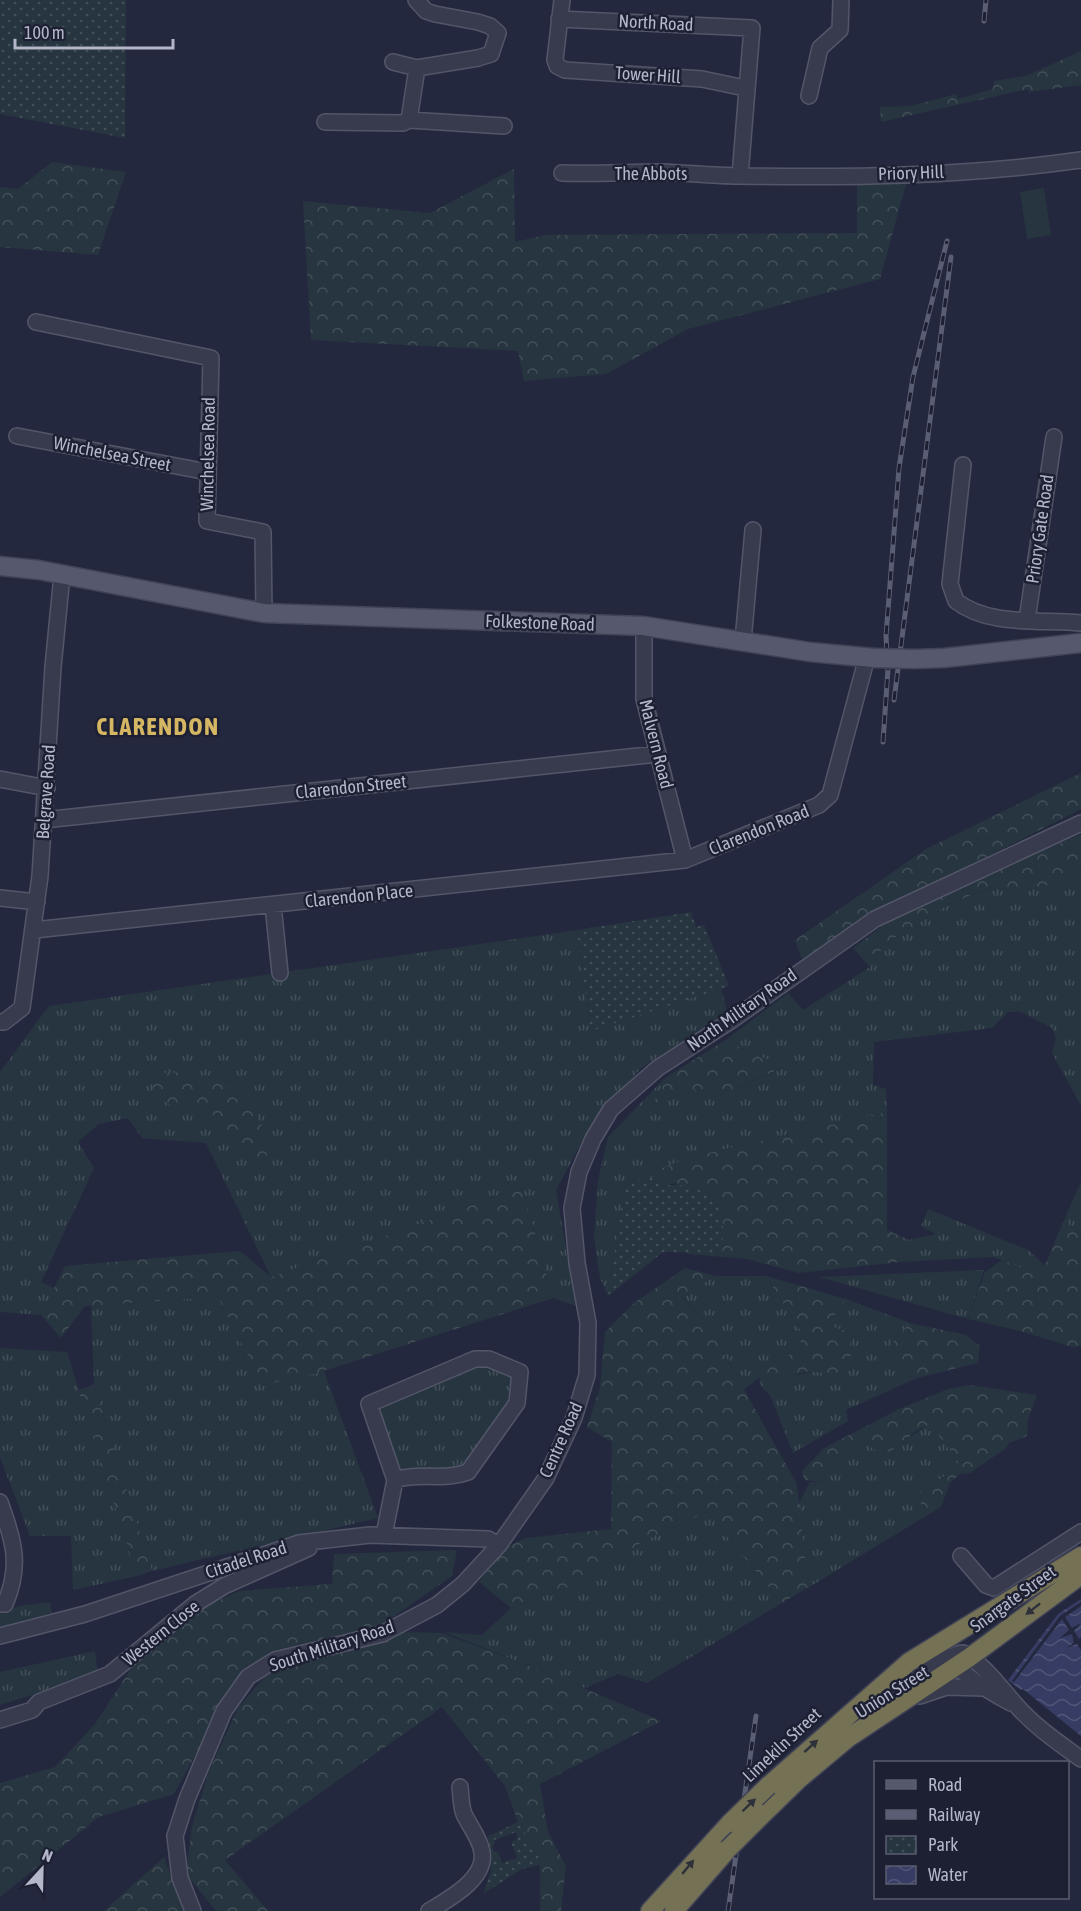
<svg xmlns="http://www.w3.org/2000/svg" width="1081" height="1911" viewBox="0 0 1081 1911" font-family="'Asap Condensed',sans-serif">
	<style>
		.grass { fill: url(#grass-tufts) }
		.forest { fill: url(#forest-crowns) }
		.park { fill: url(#park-dots); fill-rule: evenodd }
		.pitch { fill: #26353f }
		.water { fill: url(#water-waves) }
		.pier { fill: #24283e }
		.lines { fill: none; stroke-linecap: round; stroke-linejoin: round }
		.minor-casing { stroke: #535669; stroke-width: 18 }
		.major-casing { stroke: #414457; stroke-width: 21 }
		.highway-casing { stroke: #404356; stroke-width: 21 }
		.minor { stroke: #383b4e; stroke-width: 15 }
		.major { stroke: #56596e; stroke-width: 18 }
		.highway { stroke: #747155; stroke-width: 18 }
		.rail-casing { stroke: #5a5e75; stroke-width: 5 }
		.rail { stroke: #1d2033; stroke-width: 3; stroke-dasharray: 9; stroke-linecap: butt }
		.major-bridge-casing { stroke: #414457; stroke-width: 21; stroke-linecap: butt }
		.highway-bridge-casing { stroke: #404356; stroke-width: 21; stroke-linecap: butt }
		.major-bridge { stroke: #56596e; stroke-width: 18 }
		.highway-bridge { stroke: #747155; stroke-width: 18 }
		.oneway { fill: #2e303a }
		.labels { text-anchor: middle; stroke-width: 5; stroke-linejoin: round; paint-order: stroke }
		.street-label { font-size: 18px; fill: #b4b6c9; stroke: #1d2033 }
		.district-label { font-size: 24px; font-weight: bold; letter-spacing: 1.5px; fill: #d5b663; stroke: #1d2033 }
	</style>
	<defs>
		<pattern id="grass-tufts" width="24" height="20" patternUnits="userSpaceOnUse" patternTransform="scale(1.5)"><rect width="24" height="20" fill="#26353f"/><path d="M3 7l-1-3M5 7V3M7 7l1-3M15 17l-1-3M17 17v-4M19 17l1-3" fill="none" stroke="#435059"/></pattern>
		<pattern id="forest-crowns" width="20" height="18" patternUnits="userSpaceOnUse" patternTransform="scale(1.5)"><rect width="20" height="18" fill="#26353f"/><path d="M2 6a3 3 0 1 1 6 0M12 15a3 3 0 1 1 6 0" fill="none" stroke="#435059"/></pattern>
		<pattern id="park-dots" width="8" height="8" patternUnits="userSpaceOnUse" patternTransform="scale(1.5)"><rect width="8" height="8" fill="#26353f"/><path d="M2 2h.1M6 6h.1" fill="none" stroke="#435059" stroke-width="1.8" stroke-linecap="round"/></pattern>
		<pattern id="water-waves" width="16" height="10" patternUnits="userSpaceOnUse" patternTransform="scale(1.5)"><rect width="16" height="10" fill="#363c63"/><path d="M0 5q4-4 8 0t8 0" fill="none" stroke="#515678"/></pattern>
	</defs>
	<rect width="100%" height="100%" fill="#24283e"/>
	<path class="grass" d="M1081 871V1106L1052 1053 1056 1039 1052 1028 1021 1012H1008L992 1028 874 1042 873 1085 886 1089 887 1112 699 1155 656 1170 655 1177 625 1182 608 1296 600 1278 594 1237 598 1180 608 1137 665 1078 653 1104 696 1089 717 1096 785 1067 743 1050 727 1039 788 993 803 1010 870 967 886 943 951 903 996 886C1024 898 1055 883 1081 871Z
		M577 930 591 1030 721 988 727 1012 640 1069 586 1134 556 1190 576 1306 553 1298 522 1187 271 1277 206 1143 142 1138 128 1118 99 1124 78 1142 94 1168 41 1282 56 1289 41 1315 0 1312V1072L49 1006Z
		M1081 1182V1237L1064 1220Z
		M928 1209 1028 1250 1045 1265 1022 1268 994 1257 899 1262 898 1235 909 1240 936 1234 921 1226Z
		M984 1270 968 1319 819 1277Z
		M716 1276H766L803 1334 798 1349 744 1389 707 1323 681 1295Z
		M218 1297 263 1385 324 1371 378 1518 152 1571 94 1385 91 1305Z
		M846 1299 910 1323 892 1343 905 1374 917 1378 846 1410 848 1421 793 1453 770 1395 786 1377 816 1371 826 1326Z
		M0 1348 67 1352 137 1576 73 1590 71 1536H30L0 1457Z
		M489 1363 515 1375 512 1400 470 1467 398 1478 375 1407 444 1381 447 1375Z
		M928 1425 936 1429 959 1460 955 1469 921 1492V1519L806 1589 799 1503 810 1482H823L828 1468 868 1442 884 1454Z
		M707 1512 782 1603 647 1683 618 1674 585 1688 444 1632 482 1635 511 1608 579 1583 647 1539Z
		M50 1602 52 1613 0 1627V1613L19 1606Z
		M95 1651 98 1674 0 1705V1672Z"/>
	<path class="forest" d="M1081 51V85L1029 92 1028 89 881 122 880 107 911 106 956 94 958 99 993 89 994 81 1026 76Z
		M52 162 126 172 98 255 0 247V187L18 189Z
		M514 169 515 242 545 235 857 233V185L906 184 880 279 688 329 606 374 524 381 518 351 311 340 303 201 430 213Z
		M1081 773V809L882 910 803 962 795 940 926 849Z
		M1081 834V871C1055 883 1024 898 995 886L951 903 886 943 870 967 853 948 900 913Z
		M727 1039 743 1050 786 1066 717 1096 696 1089 653 1104 665 1078Z
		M186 1072 244 1092 270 1141 264 1169 256 1173 217 1116C194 1110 163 1111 152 1087L159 1073Z
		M887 1112V1230L898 1235 899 1262 799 1273 747 1259 688 1254 683 1250 676 1183 661 1186 655 1177 656 1170 699 1155Z
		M522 1187 553 1298 317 1373 263 1385 218 1297 85 1306 61 1338 41 1315 65 1266 240 1251 271 1277Z
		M1064 1220 1081 1237V1346L1072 1347 1024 1332 968 1319 985 1272 1002 1260 1022 1268 1045 1265Z
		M685 1268 716 1276 681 1296 707 1323 797 1484 808 1587 782 1603 707 1512 647 1539 579 1583 511 1608 479 1582 503 1549 526 1538 611 1529 612 1442 587 1427 600 1387 605 1332 634 1303Z
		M766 1276 846 1299 828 1325 849 1332 851 1355 840 1376C807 1369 793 1368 770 1395L762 1388 758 1376 798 1349 803 1334Z
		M910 1323 966 1335 980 1346 978 1363 917 1378 905 1374 890 1361 892 1343Z
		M94 1385 152 1571 137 1576 78 1390Z
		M970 1385 1037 1395 1028 1419 1027 1436 1009 1443 1006 1448 970 1473 960 1474 950 1483 941 1507 921 1519V1492L955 1469 959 1461C950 1452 935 1428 928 1425L914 1432 902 1445 884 1454 868 1446V1442L828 1468 823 1482 804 1480 802 1471 824 1448 899 1409 948 1389Z
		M457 1550 452 1576 382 1625 277 1650 242 1670 174 1794 99 1817 0 1897V1783L55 1767 95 1724 139 1656 193 1612 239 1591 332 1584 334 1554Z
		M400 1632 442 1633 558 1677 661 1721 540 1784 548 1832 566 1866 561 1911H540V1866L538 1865 537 1856 518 1822 505 1786 442 1707 225 1860 268 1911H216L186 1874 192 1826 209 1771 238 1708 267 1674Z
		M164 1857 183 1911H104Z"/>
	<path class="park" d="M0 0H126L125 138 0 114Z
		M691 912 696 927 704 925 729 986 591 1031 577 930Z
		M655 1177 661 1186C686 1182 717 1190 722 1219 724 1229 722 1242 722 1253L663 1252 608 1296 625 1182Z
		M518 1822 538 1856V1865L522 1869 483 1894 491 1871 488 1836ZM516 1832 518 1839 511 1842 517 1858 502 1863 498 1852H494L492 1846 495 1844 494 1840Z"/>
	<path class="pitch" d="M1044 188 1051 235 1027 239 1020 192Z"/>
	<path class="water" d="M1081 1599V1736L1023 1689 1021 1690 1008 1680 1058 1614Z"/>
	<path class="pier" d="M1081 1602V1606L1065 1617 1072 1628 1081 1623 1074 1631 1079 1639 1081 1637V1650L1077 1644 1066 1648 1074 1643 1072 1634 1060 1638 1069 1630 1062 1619 1014 1682 1012 1681 1060 1616Z"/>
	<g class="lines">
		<g class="minor-casing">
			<path id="minor" d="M562 0 555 60 557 66 565 70 702 79 745 88
				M559 19 752 28 740 176
				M393 62 417 68 478 58 491 54 498 33 490 26 478 22 435 14 426 11 416 0
				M417 68 409 120 504 126
				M809 96 820 48 840 30 841 0
				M325 122 403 123 409 120
				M562 173C595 174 629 172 662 172 688 173 714 176 740 176 853 178 969 176 1081 160
				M36 322 211 358 207 521 263 532 264 613
				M17 436 208 472
				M963 465 950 584 956 601C989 627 1042 619 1081 623
				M1027 620 1054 437
				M644 626V699L685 860
				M743 641 753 530
				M0 779 47 788
				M44 820 657 754
				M0 898 37 902
				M273 905 280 973
				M34 930 685 860 819 805 830 795 867 657
				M0 1022H4L22 1008 40 876 53 667 62 575
				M0 1502C13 1540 22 1564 5 1604H0
				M384 1535 395 1480 369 1404 475 1359H489L520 1372 517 1403 468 1472C444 1481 419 1472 395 1480
				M961 1556 986 1585 994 1588 1081 1532
				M0 1636 85 1614 299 1543 370 1535 488 1539 499 1545
				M952 1659C961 1676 994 1694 1011 1703
				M920 1696 947 1687 984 1688
				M858 1713C878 1703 948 1652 963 1653 985 1665 1000 1687 1016 1705 1034 1726 1059 1743 1081 1759
				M0 1720 32 1710 39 1702 110 1674 195 1604 224 1586 309 1548
				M193 1911 180 1878 175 1836 187 1799 224 1711 248 1677 275 1660 382 1634 437 1605 463 1584 499 1545 546 1478 574 1418 587 1375 588 1323 577 1263 572 1208 579 1172 593 1139 611 1109 658 1068 732 1020 875 919 1081 823
				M429 1911C447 1900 487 1879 482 1852 480 1838 470 1827 464 1814 461 1807 461 1795 460 1787"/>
		</g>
		<g class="major-casing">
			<path id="major" d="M0 566 39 570 264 613 644 626 810 652 874 658
				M915 659 944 658 1081 643"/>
		</g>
		<g class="highway-casing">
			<path id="highway" d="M768 1786 909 1662 1081 1556
				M763 1814 799 1779 848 1738 970 1657 1081 1575
				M650 1911 730 1823
				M674 1911 728 1849"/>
		</g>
		<use href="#minor" class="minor"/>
		<use href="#major" class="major"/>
		<use href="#highway" class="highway"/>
		<g class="rail-casing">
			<path id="rail" d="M984 21 986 0
				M894 700 951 257
				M883 742 888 669 886 636 899 468 913 377 947 241
				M728 1911 756 1716"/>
		</g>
		<use href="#rail" class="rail"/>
		<g class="major-bridge-casing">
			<path id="major-bridge" d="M874 658 915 659"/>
		</g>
		<g class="highway-bridge-casing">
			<path id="highway-bridge" d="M730 1823 768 1786
				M728 1849 763 1814"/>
		</g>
		<use href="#major-bridge" class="major-bridge"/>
		<use href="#highway-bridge" class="highway-bridge"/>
	</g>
	<defs><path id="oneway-solid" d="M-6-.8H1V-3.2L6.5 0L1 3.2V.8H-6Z" transform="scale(1.5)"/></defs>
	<g class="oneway">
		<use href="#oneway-solid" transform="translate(1033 1609) rotate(142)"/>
		<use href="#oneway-solid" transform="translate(811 1746) rotate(-42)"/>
		<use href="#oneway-solid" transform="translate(749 1805) rotate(-44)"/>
		<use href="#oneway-solid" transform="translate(688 1867) rotate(-50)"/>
	</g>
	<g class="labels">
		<g class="street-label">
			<text transform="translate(656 23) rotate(3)" y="6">North Road</text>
			<text transform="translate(648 75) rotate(4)" y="6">Tower Hill</text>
			<text transform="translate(911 173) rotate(-2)" y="6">Priory Hill</text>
			<text x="651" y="180">The Abbots</text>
			<text transform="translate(112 454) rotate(11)" y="6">Winchelsea Street</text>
			<text transform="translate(208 454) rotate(-89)" y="6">Winchelsea Road</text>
			<text transform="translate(1040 529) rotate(-82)" y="6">Priory Gate Road</text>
			<text transform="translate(540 623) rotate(2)" y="6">Folkestone Road</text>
			<text transform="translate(656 744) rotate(76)" y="6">Malvern Road</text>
			<text transform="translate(351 787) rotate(-6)" y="6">Clarendon Street</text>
			<text transform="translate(46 792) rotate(-86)" y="6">Belgrave Road</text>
			<text transform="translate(759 830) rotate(-22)" y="6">Clarendon Road</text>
			<text transform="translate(359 896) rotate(-6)" y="6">Clarendon Place</text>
			<text transform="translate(742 1010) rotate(-35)" y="6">North Military Road</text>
			<text transform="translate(561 1440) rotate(-66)" y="6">Centre Road</text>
			<text transform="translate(246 1560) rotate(-18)" y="6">Citadel Road</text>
			<text transform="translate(1013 1599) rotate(-36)" y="6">Snargate Street</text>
			<text transform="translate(161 1633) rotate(-39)" y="6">Western Close</text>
			<text transform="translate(332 1646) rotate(-18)" y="6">South Military Road</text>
			<text transform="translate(892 1692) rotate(-32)" y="6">Union Street</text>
			<text transform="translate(782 1745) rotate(-43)" y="6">Limekiln Street</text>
		</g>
		<g class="district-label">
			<text x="158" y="735">CLARENDON</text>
		</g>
	</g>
	<rect x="874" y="1761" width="195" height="138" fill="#1d2033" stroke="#595c6f" stroke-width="1.5"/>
	<rect x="886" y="1780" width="30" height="9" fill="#56596e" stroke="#595c6f" stroke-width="1.5"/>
	<text x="928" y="1791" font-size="18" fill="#b4b6c9">Road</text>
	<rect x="886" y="1810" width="30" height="9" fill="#5a5e75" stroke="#595c6f" stroke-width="1.5"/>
	<text x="928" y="1821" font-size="18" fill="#b4b6c9">Railway</text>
	<rect x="886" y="1836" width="30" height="18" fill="url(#park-dots)" stroke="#595c6f" stroke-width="1.5"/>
	<text x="928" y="1851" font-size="18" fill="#b4b6c9">Park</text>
	<rect x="886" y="1866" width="30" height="18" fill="url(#water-waves)" stroke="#595c6f" stroke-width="1.5"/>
	<text x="928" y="1881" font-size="18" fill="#b4b6c9">Water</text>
	<g transform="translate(42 1869) rotate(22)" stroke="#1d2033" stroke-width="4.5" paint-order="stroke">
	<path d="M0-4.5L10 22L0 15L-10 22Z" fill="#b4b6c9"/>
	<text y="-9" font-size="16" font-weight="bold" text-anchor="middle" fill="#b4b6c9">N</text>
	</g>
	<path d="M15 39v9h158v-9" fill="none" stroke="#b4b6c9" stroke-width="3"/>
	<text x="24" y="39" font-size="18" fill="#b4b6c9" stroke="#1d2033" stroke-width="4.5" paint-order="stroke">100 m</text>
</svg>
